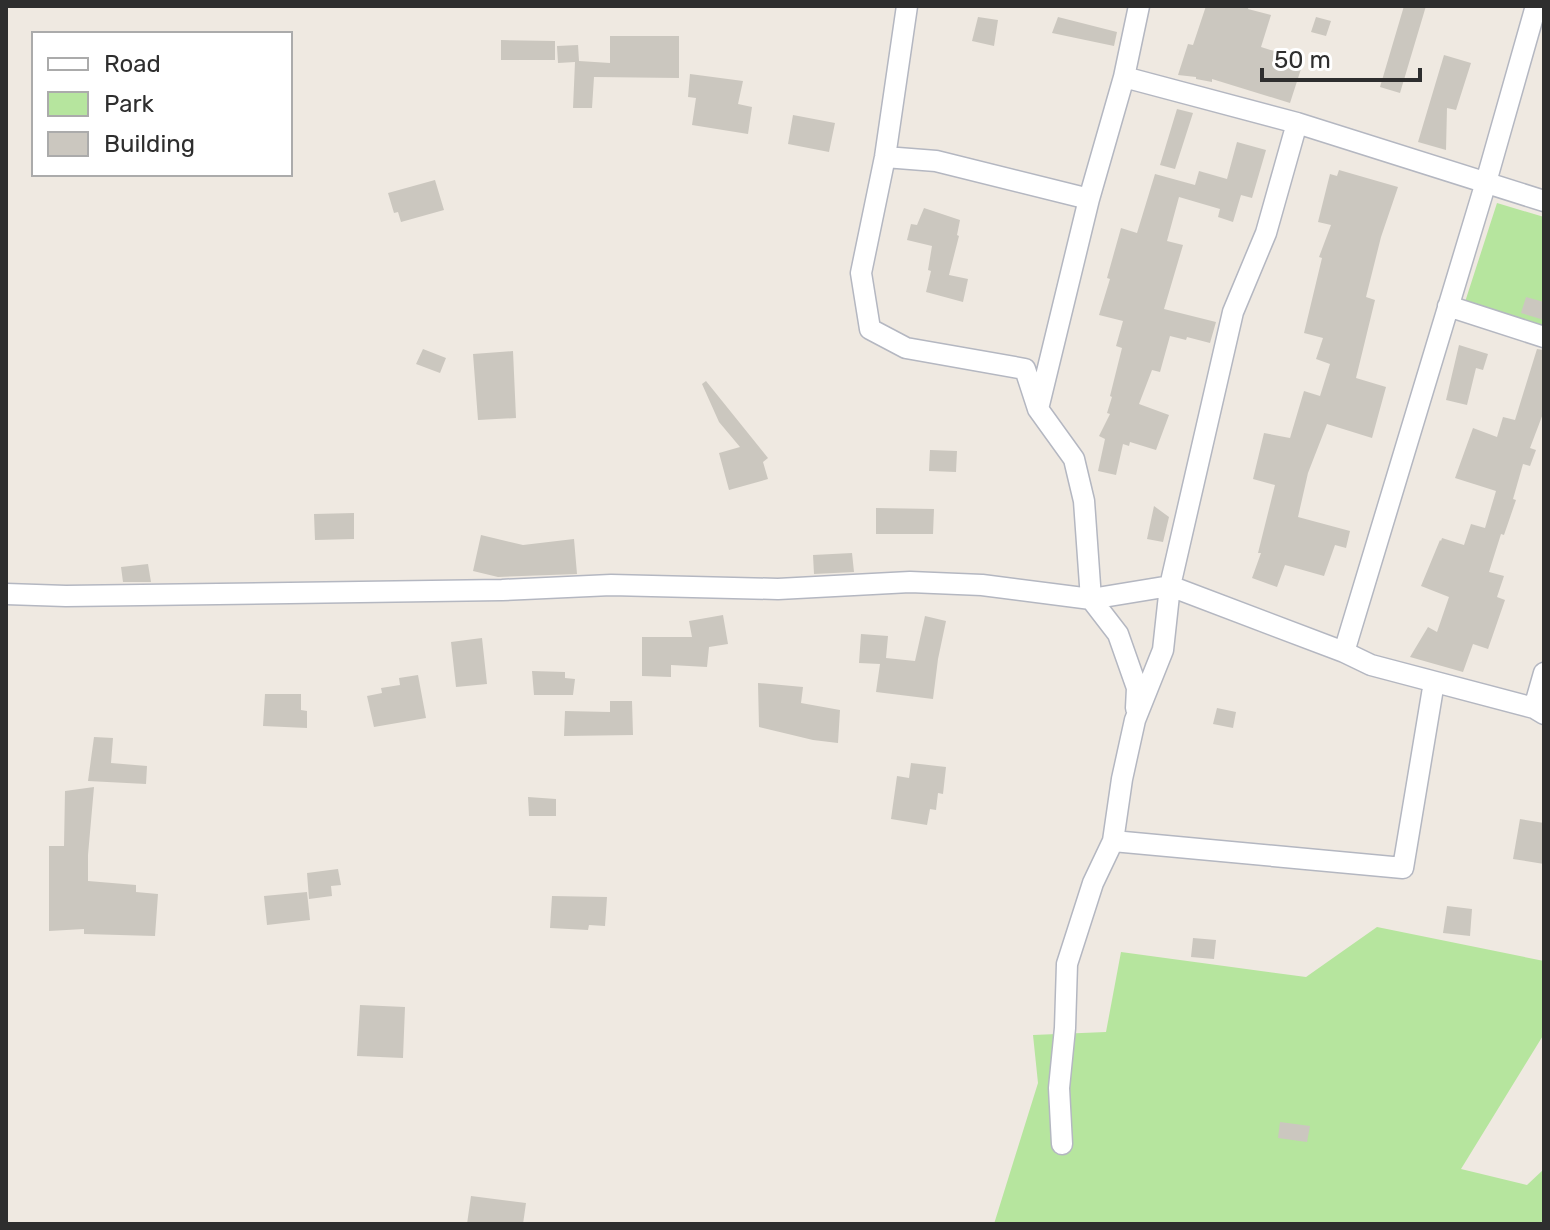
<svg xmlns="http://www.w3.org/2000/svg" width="1550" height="1230" viewBox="0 0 1550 1230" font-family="Rubik,sans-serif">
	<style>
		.green { fill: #b6e59e }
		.building { fill: #cbc7bf }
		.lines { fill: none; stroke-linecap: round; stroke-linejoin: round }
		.street-casing { stroke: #b4b7c1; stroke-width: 23 }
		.street { stroke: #fff; stroke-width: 20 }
	</style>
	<rect width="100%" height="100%" fill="#efe9e1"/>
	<path class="green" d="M1497 203 1544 217V326L1465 302Z
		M1377 927 1544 961V1034L1461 1169 1527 1185 1544 1169V1224H994L1038 1083 1033 1035 1106 1032 1121 952 1306 977Z"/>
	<path class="building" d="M1206 6H1249L1248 9 1271 15 1261 47 1290 56 1288 65 1301 69 1290 103 1212 79V82L1196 79V77L1178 75 1188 44 1193 45Z
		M1404 6H1426L1400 93 1380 87Z
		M978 17 998 20 994 46 972 41Z
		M1058 17 1117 32 1114 46 1052 33Z
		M1316 17 1331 21 1326 36 1311 32Z
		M610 36H679V78L594 77 592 108H573L575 62 558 63 557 46 578 45 579 61 610 63Z
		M501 40 555 41V60H501Z
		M1444 55 1471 63 1456 110 1447 108 1446 150 1418 142Z
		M690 74 743 81 738 104 752 107 748 134 692 125 696 98 688 97Z
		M1177 109 1193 113 1175 169 1160 165Z
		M793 115 835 123 829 152 788 144Z
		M1237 142 1266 150 1252 198 1241 195 1233 222 1218 217 1220 209 1179 197 1167 241 1183 245 1164 309 1216 322 1210 343 1187 337 1186 340 1170 336 1160 372 1152 370 1139 404 1169 415 1156 450 1130 442 1129 446 1123 444 1116 475 1098 471 1105 439 1099 436 1110 414 1107 413 1112 397 1110 396 1122 348 1116 346 1123 321 1099 315 1110 279 1107 278 1121 228 1137 233 1155 174 1195 185 1199 171 1227 179Z
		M1339 170 1398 187 1381 237 1366 297 1375 300 1356 378 1386 387 1372 438 1327 424 1308 473 1298 517 1350 531 1346 548 1335 545 1324 576 1285 565 1277 587 1252 578 1261 553H1258L1275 485 1253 479 1264 433 1290 438 1304 391 1320 396 1330 364 1316 359 1323 338 1304 333 1322 258 1319 257 1331 225 1318 222 1330 174 1337 176Z
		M435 180 444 210 401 222 398 212 394 213 388 193Z
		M924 208 960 220 957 235 959 236 949 275 968 279 963 302 926 292 931 271 928 270 932 246 907 240 911 224 917 225Z
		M1526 297 1544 302V320L1521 313Z
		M1459 345 1488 354 1483 370 1476 368 1467 405 1446 400Z
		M423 349 446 358 440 373 416 364Z
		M1537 349 1544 350V411L1530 448 1536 450 1530 466 1523 464 1513 499 1516 500 1504 535 1501 534 1489 572 1504 576 1497 597 1505 600 1488 649 1473 644 1463 672 1410 657 1428 627 1437 632 1449 597 1421 586 1440 540 1441 541 1442 538 1464 545 1471 524 1485 528 1496 491 1455 478 1473 428 1497 437 1503 417 1515 420Z
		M513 351 516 418 478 420 473 354Z
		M706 381 768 458 763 462 768 479 729 490 719 453 740 447 719 422 702 384Z
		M930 450 957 451 956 472 929 471Z
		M1154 506 1169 517 1163 542 1147 539Z
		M876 508 934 509 933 534H876Z
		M354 513V539L315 540 314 514Z
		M481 535 523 545 574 539 577 574 498 577 473 571Z
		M852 553 854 572 814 574 813 555Z
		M148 564 151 582H123L121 567Z
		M723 615 728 644 709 647 707 667 671 665V677L642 676V637H692L689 621Z
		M925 616 946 621 938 659 933 699 876 692 880 664 859 663 861 634 888 636 886 658 915 661Z
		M482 638 487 684 456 687 451 642Z
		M532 671 565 672V678L575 679 573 695H534Z
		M418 675 426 718 374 727 367 696 382 693 381 688 400 685 399 678Z
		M758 683 803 687 801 703 840 710 838 743 813 740 759 727Z
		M265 694H301V710L307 711V728L263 726Z
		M610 701H632L633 735 564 736 565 711 610 712Z
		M1217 708 1236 712 1233 728 1213 724Z
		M94 737 113 738 111 763 147 766 146 784 88 781Z
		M911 763 946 767 943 794 938 793 936 810 930 809 927 825 891 819 897 776 909 778Z
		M94 787 88 855V881L136 885V892L158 894 155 936 84 934V929L49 931V846H64L65 791Z
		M528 797 556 799V816H529Z
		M1520 819 1544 823V864L1513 859Z
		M338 869 341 885 331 886 332 896 309 899 307 873Z
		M307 892 310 920 267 925 264 896Z
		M552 896 607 897 605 926 589 925 588 930 550 928Z
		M1447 906 1472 909 1470 936 1443 933Z
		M1193 938 1216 940 1214 959 1191 957Z
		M360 1005 405 1007 403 1058 357 1056Z
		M1280 1122 1310 1126 1307 1142 1278 1138Z
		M471 1196 526 1203 523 1224H467Z"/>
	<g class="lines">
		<g class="street-casing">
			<path id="street" d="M907 6 885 157 861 273 870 329 906 348 1025 369 1038 409 1074 459 1084 501 1091 599 1118 634 1137 688 1136 708
				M1124 77 1297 123 1544 201
				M885 157 936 161 1089 199
				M1448 306 1544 337
				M1038 409 1089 199 1124 77 1139 6
				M6 594 66 596 502 590 611 585 778 589 910 582 982 585 1091 599 1170 586 1344 652 1371 665 1534 708 1544 714
				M1344 652 1486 182 1536 6
				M1534 708 1544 673
				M1113 841 1403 868 1434 682
				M1062 1144 1059 1088 1065 1028 1067 964 1093 883 1113 841 1122 779 1135 720 1163 650 1170 586 1233 312 1266 233 1297 123"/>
		</g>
		<use href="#street" class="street"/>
	</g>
	<rect width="1550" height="1230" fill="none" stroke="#2e2e2e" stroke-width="16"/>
	<rect x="32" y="32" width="260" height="144" fill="#ffffff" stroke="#ababab" stroke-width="2"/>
	<rect x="48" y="58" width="40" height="12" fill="#ffffff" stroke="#ababab" stroke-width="2"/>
	<text x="104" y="72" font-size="24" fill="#2e2e2e">Road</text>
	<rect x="48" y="92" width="40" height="24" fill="#b6e59e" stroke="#ababab" stroke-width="2"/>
	<text x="104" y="112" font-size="24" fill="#2e2e2e">Park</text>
	<rect x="48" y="132" width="40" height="24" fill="#cbc7bf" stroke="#ababab" stroke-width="2"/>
	<text x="104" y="152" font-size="24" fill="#2e2e2e">Building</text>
	<path d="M1262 68v12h158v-12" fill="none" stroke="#2e2e2e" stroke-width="4"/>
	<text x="1274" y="68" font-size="24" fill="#2e2e2e" stroke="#ffffff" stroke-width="6" paint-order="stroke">50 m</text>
</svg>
